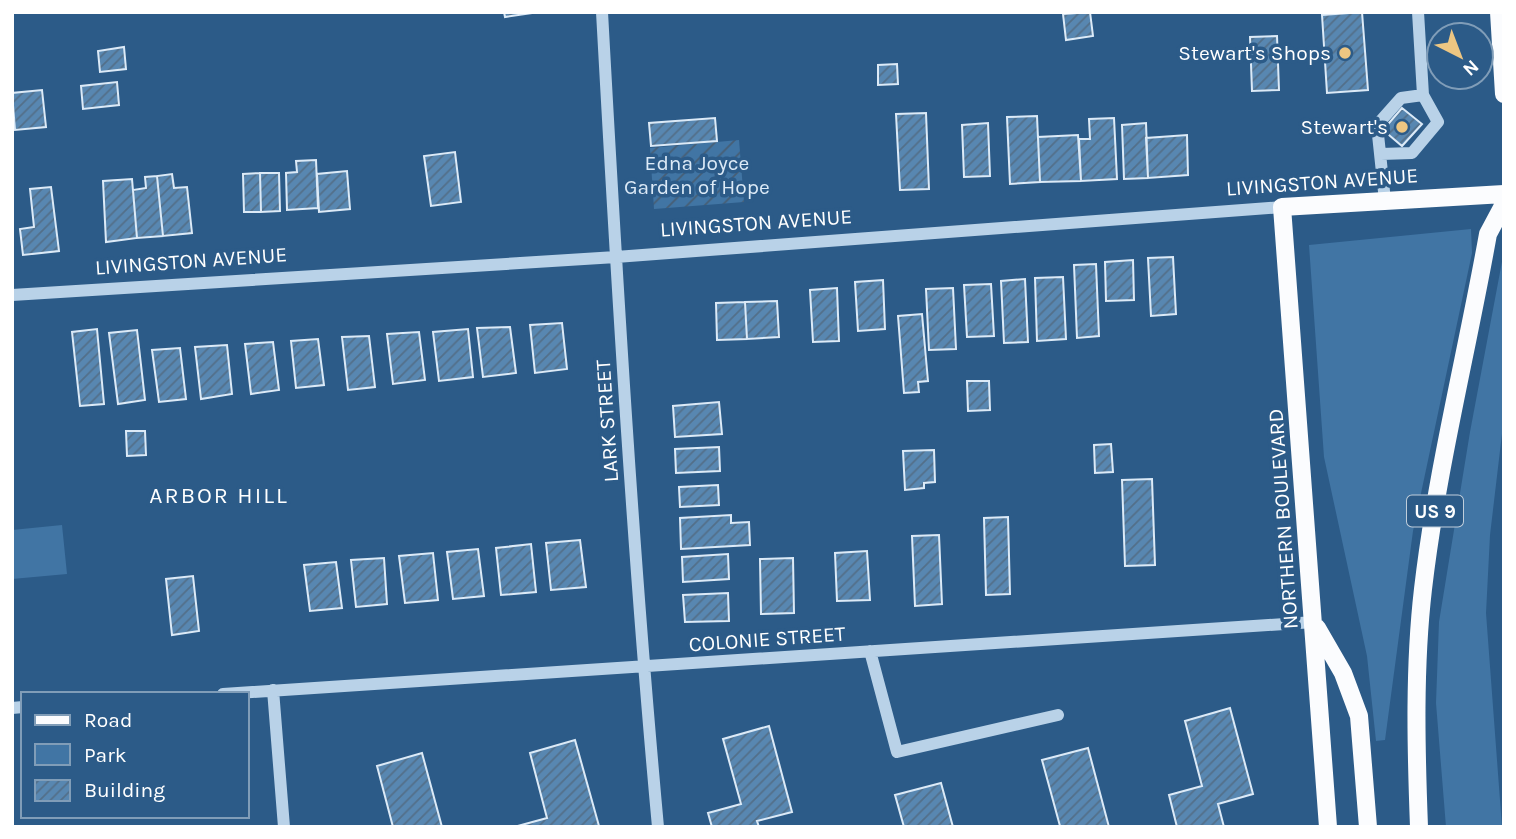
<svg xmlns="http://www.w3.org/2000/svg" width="1516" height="839" viewBox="0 0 1516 839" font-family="Karla,sans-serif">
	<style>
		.green { fill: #4175a4 }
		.garden { fill: url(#garden-furrows) }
		.building { fill: url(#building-hatch); stroke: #dceaf7; stroke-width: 2 }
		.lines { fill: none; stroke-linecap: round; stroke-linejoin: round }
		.minor { stroke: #b9d2e8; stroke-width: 12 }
		.major { stroke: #fbfcfe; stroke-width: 18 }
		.poi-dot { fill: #edc682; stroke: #2c5b88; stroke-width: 2.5 }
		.labels { text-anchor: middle; stroke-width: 7; stroke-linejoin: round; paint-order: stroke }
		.shield { fill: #2c5b88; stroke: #c0cedb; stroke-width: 2 }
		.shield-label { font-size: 19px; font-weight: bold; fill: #fff }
		.poi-label { font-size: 21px; fill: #fff; stroke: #2c5b88; text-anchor: end }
		.park-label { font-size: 21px; fill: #dceaf7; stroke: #2c5b88 }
		.street-label { font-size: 21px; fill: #fff; stroke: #2c5b88 }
		.neighbourhood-label { font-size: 23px; letter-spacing: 2px; fill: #fff; stroke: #2c5b88 }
	</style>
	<defs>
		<pattern id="garden-furrows" width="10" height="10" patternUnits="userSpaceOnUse" patternTransform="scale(1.75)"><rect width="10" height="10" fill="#4175a4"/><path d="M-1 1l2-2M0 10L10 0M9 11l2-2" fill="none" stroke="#475e74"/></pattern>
		<pattern id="building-hatch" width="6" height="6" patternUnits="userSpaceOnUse" patternTransform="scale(1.75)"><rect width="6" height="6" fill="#5887b1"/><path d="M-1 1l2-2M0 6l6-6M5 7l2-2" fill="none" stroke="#536f89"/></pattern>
	</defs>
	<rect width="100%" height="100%" fill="#2c5b88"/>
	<path class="green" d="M1471 229 1472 253 1413 531 1385 740 1376 741 1367 656 1324 457 1309 245Z
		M1504 251V417L1490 535 1486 613 1502 827H1446L1436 703 1439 622 1470 432Z
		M62 525 67 574 12 579V530Z"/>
	<path class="garden" d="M739 140 744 202 654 209 650 148Z"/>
	<path class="building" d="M504 12H539L505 17Z
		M1090 12 1093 36 1066 40 1063 14Z
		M1362 12 1368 90 1327 93 1322 15Z
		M1277 36 1279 90 1252 91 1250 37Z
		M124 47 126 69 100 72 98 51Z
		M897 64 898 84 878 85V65Z
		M117 82 119 105 83 109 81 86Z
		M42 90 46 127 15 130 12 93Z
		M1402 108 1422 124 1402 146 1383 130Z
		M926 113 929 189 900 190 896 114Z
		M1037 116 1040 182 1010 184 1007 117Z
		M715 118 717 141 651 146 649 123Z
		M1114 118 1117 179 1081 181 1079 139H1090L1089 119Z
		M988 123 990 176 964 177 962 125Z
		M1146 123 1148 178 1124 179 1122 125Z
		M1078 135 1081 181 1040 182 1038 137Z
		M1187 135 1188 175 1148 178 1146 138Z
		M455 152 461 202 431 206 424 156Z
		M316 160 318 208 287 210 286 173 297 172 296 161Z
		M347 171 350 209 319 212 317 174Z
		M260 173H279L280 211 261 212Z
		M260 173 261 212H244L243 174Z
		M172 174 174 188 187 187 192 233 163 236 157 176Z
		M157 176 163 236 137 238 133 190 146 188 145 177Z
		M132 179 137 238 106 242 103 181Z
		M51 187 59 251 23 255 20 229 34 227 30 189Z
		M1173 257 1176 314 1151 316 1148 258Z
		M1133 260 1134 300 1106 301 1105 262Z
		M1096 264 1099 336 1077 338 1074 265Z
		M1063 277 1066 339 1037 341 1035 278Z
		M1025 279 1028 342 1004 343 1001 281Z
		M883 280 885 329 858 331 855 282Z
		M991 284 994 336 967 337 964 285Z
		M837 288 839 341 813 342 810 290Z
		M953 288 956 349 929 350 926 289Z
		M777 301 779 337 747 339 745 302Z
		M745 302 747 339 717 340 716 303Z
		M922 314 928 381 918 382 919 392 904 393 898 316Z
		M562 323 567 369 535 373 530 325Z
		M510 327 516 373 483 377 477 328Z
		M97 329 104 404 80 406 72 332Z
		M468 329 473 377 439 381 433 332Z
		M137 330 145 400 118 404 109 333Z
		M419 332 425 380 393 384 387 334Z
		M369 336 375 387 348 390 342 337Z
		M318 339 324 385 296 388 291 341Z
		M273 342 279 390 251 394 245 344Z
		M227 345 232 394 201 399 195 347Z
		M180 348 186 399 159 402 152 350Z
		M967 381H989L990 410 968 411Z
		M719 402 722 434 675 437 673 406Z
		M126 431H145L146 455 127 456Z
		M1111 444 1113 472 1095 473 1094 445Z
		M719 447 720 471 676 473 675 449Z
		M934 450 935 482 924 483V488L905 490 903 451Z
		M1152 479 1155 565 1125 566 1122 480Z
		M718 485 719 505 680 507 679 487Z
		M731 515V523L749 522 750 545 681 549 680 518Z
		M1008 517 1010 594 986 595 984 518Z
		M939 535 942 604 915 606 912 536Z
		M580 540 586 587 551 590 546 543Z
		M531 544 536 592 501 595 496 548Z
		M478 549 484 596 453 599 447 552Z
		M867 551 870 600 837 601 835 553Z
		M433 553 438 600 405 603 399 556Z
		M728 554 729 579 683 582 682 557Z
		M384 558 387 604 356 607 351 560Z
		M793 558 794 613 761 614 760 559Z
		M336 562 342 608 310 611 304 565Z
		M193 576 199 631 172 635 166 579Z
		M728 593 729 621 685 622 683 595Z
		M1230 708 1253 794 1218 804 1224 827H1177L1169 795 1202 786 1185 721Z
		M769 726 792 812 757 821 759 827H712L708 813 741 804 723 739Z
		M575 740 599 826 514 827 547 818 530 753Z
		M1088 748 1109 827H1056L1060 826 1042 760Z
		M422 753 442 827H393L377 766Z
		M941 783 953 827H904L895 795Z"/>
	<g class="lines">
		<path class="minor" d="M602 12C617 284 633 556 658 827
			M1381 154 1412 153 1438 122 1423 95 1418 12
			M1385 201 1377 125 1401 98 1423 95
			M12 295 616 257 1282 207
			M870 651 897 752 1058 715
			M273 690 284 827
			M223 694 1314 622
			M12 708 23 707"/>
		<path class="major" d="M1499 12 1504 94
			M1317 628 1343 673 1359 716 1368 827
			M1328 827 1282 207 1504 194
			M1419 827C1416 748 1414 667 1423 589 1437 469 1467 352 1488 234L1504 204"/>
	</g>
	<g class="poi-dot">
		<circle cx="1345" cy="53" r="7"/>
		<circle cx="1402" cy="127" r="7"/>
	</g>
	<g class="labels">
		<rect class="shield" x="1407" y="495.5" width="56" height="31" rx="5"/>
		<g class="shield-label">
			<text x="1435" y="518">US 9</text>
		</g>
		<g class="poi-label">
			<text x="1331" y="60">Stewart's Shops</text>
			<text x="1388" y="134">Stewart's</text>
		</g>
		<g class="park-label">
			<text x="697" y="170">Edna Joyce<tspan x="697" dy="24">Garden of Hope</tspan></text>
		</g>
		<g class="street-label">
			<text transform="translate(1322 182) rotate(-4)" y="7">LIVINGSTON AVENUE</text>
			<text transform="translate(756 223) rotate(-4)" y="7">LIVINGSTON AVENUE</text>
			<text transform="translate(191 261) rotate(-4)" y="7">LIVINGSTON AVENUE</text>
			<text transform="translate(607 421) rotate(-94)" y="7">LARK STREET</text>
			<text transform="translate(1283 519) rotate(-94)" y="7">NORTHERN BOULEVARD</text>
			<text transform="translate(767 639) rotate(-4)" y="7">COLONIE STREET</text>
		</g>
		<g class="neighbourhood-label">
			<text x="219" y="503">ARBOR HILL</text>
		</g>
	</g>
	<rect width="1516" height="839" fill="none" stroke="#ffffff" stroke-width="28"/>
	<rect x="21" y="692" width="228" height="126" fill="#2c5b88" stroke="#809db8" stroke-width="2"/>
	<rect x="35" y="715" width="35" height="10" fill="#fbfcfe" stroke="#809db8" stroke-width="2"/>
	<text x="84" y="727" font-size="21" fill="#ffffff">Road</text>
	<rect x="35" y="744" width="35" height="21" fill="#4175a4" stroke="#809db8" stroke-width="2"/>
	<text x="84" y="762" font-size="21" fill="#ffffff">Park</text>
	<rect x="35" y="780" width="35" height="21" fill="url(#building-hatch)" stroke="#809db8" stroke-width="2"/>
	<text x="84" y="797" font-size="21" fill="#ffffff">Building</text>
	<g transform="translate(1460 56) rotate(138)"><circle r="33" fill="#2c5b88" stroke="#809db8" stroke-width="2"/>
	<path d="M0-5L12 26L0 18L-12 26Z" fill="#edc682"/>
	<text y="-10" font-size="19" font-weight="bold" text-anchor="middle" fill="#ffffff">N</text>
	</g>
</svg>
